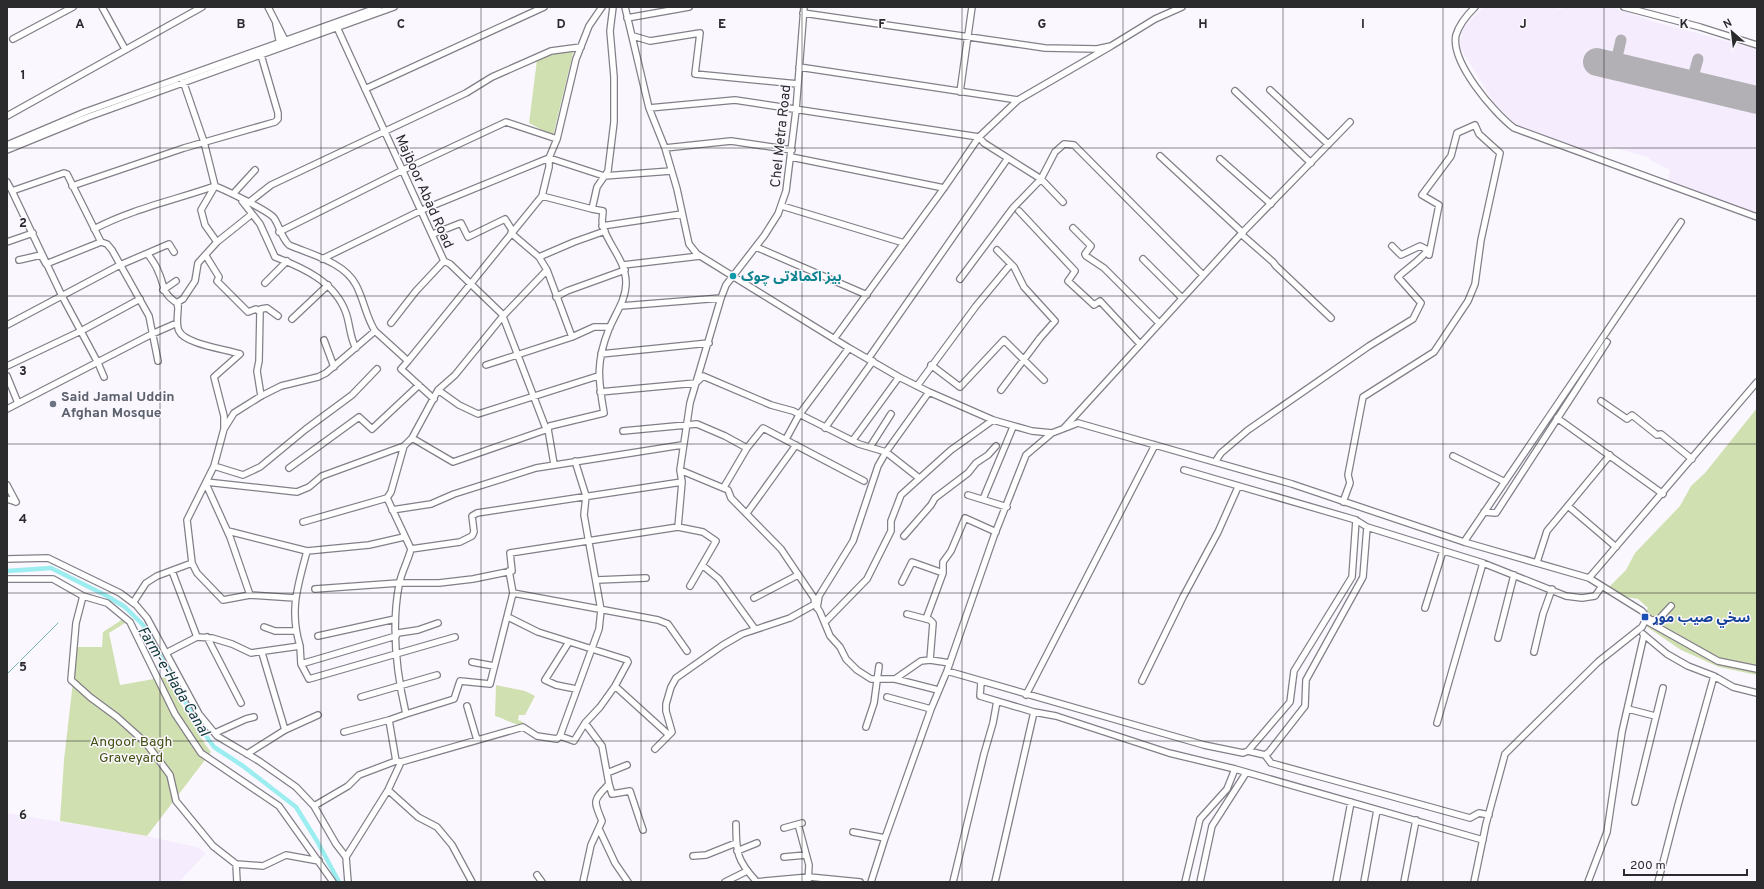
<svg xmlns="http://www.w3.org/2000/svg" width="1764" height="889" viewBox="0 0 1764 889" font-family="Overpass,'Noto Sans Arabic',sans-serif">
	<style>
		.built { fill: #f5edfd }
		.green { fill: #d1e0b0 }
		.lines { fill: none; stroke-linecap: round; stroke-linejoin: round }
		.stream { stroke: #7ab2b6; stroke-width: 1 }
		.canal { stroke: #9cedf0; stroke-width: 4.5 }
		.taxiway { stroke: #b2b0b5; stroke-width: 11 }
		.runway { stroke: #b2b0b5; stroke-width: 28 }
		.minor-casing { stroke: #837f88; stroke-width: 8 }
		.minor { stroke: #fff; stroke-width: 5.5 }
		.grid { fill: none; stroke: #2b2a2d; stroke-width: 1; stroke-opacity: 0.55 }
		.culture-dot { fill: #0f9aa8; stroke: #faf7fe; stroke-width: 1.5 }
		.worship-dot { fill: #6b7280; stroke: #faf7fe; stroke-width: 1.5 }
		.transit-dot { fill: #1a4fb4; stroke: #faf7fe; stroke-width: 1.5 }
		.labels { text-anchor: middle; stroke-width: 3; stroke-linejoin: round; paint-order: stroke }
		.street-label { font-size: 14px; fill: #2b2a2d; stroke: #faf7fe }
		.culture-label { font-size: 14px; font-weight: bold; fill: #0d838f; stroke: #faf7fe; text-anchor: start }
		.worship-label { font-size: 14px; font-weight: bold; fill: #5b616d; stroke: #faf7fe; text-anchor: start }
		.transit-label { font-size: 14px; font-weight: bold; fill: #164399; stroke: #faf7fe; text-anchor: start }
		.park-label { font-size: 14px; fill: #425010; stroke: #faf7fe }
		.water-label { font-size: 15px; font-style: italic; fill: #11393a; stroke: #faf7fe }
		.grid-label { font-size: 13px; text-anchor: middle; font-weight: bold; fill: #2b2a2d; stroke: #faf7fe; stroke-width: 3; stroke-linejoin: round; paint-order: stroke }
	</style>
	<rect width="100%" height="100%" fill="#faf7fe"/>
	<path class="built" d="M1483 7H1548L1561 9 1566 7H1612L1651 21 1757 49V215L1668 181 1670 170 1650 160 1649 157 1606 146 1591 154 1530 134 1508 121 1500 113 1460 47 1461 36 1463 28Z
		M7 813 147 836 197 847 206 853 179 882H7Z"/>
	<path class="green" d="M574 49 553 136 529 123 537 60 551 53Z
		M1757 408V675L1719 667 1681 650 1640 622 1648 608 1638 599 1620 596 1607 589 1626 570 1635 553 1680 506 1691 486 1705 473Z
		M123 619 125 623 109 633 120 685 165 677 205 744 211 752 147 836 60 821 64 760 77 647H102L103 632Z
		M496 685 525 691 535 696 525 715H519L518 720 523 722V726C512 724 505 719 495 716Z"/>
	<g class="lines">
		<path class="stream" d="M7 674 58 623"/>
		<path class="canal" d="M7 571 51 568 107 596 125 607 143 625 198 725 214 747 243 766 296 807 317 841 339 882"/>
		<path class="taxiway" d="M1615 66 1621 40
			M1691 84 1698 59"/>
		<path class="runway" d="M1597 62 1757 100"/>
		<g class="minor-casing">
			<path id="minor" d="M102 7 125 49
				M268 7 287 44
				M625 7 649 108 665 148 677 189 689 244 697 254 849 348 899 377 929 392 993 420 1032 431 1052 433 1078 423 1292 484 1464 542 1589 578 1642 611 1647 617 1642 627 1598 662 1505 754 1486 824 1474 882
				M1475 7C1468 14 1459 25 1456 35 1450 62 1494 113 1514 128L1757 217
				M1624 7 1700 27 1757 45
				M803 13 1045 48 1097 49 1111 46 1155 19 1182 7
				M627 18 689 7
				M335 23 444 261 450 264 502 314 545 426 548 429 554 464
				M276 24 280 45
				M633 36 650 41 700 33 695 74 798 84
				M13 39 73 7
				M799 67 1018 100
				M182 78 204 142 215 186C225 190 269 211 274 218 280 227 281 237 289 245 312 255 344 262 356 285 364 300 366 317 375 331L326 373 318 377 281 386 261 396 234 413 224 429 214 466 187 520 192 563
				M365 89 544 7
				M1270 90 1328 144
				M1235 91 1311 163
				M960 92 972 7
				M649 108 735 100 979 137 984 143 1041 179 1063 202
				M7 116 202 7
				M7 145 85 112 379 7
				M665 148 731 141 792 150
				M7 150 88 117 394 7
				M1160 156 1243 233
				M791 157 944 188
				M1220 159 1271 204
				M7 182 12 191 64 173 67 174 101 242 107 244 112 250 149 316 158 361
				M72 186 184 148 275 122 278 119V113L261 55
				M215 186 201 210 205 225 217 242 198 263 195 281 183 299 178 302C179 311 175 323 179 331 185 344 225 349 240 354
				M12 191 62 296 98 363 104 377
				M233 194 255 170
				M542 196 592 209
				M242 201 260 224 275 257C304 268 335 282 346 313 350 324 350 339 356 348
				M248 203 271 185 466 93 492 77 551 51 581 47
				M782 206 904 243
				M1019 211 1075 271 1068 281 1094 305 1100 301 1140 344
				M602 226 682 214
				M1073 228 1091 246 1085 254 1086 256 1104 268 1159 323
				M94 229C132 209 175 200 215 186
				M279 232 401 171 506 122 557 139
				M1241 234 1273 262 1276 266 1331 318
				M7 242 33 233
				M217 242 252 214
				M756 247 867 295
				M997 250 1014 267 1024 287 1055 321 1040 338 1001 390
				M148 254C151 259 156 265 158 271 165 285 161 293 177 303L178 308
				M206 256 219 277 217 281 248 312 256 309 260 312
				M539 257 574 242 605 231
				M322 259 422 210 549 158 604 176 671 171
				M1143 259 1182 298
				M19 260 41 255 46 264 101 242
				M623 265 700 256
				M547 270 572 337
				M960 279 1013 208 1041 179 1055 152 1064 144 1074 145 1203 275
				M265 283 287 261
				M163 290 176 281
				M556 297 567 291 625 270
				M621 306 721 298
				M292 319 328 285
				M391 323 416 291 444 261
				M7 325 120 265 169 244 174 252
				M375 331 408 361 542 196 549 167V158L557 139 576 59 589 26 602 7
				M834 339 944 188 979 137 1018 100 1111 46
				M324 340 334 367
				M601 354 709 343
				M868 359 1008 158
				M408 361 401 369 434 399
				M486 365 572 337 594 327H610
				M931 365 960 387 1004 340 1044 380
				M7 366 81 331 140 299
				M7 376 18 403
				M917 386 976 306 1010 265
				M438 390 459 405 478 414 598 376
				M600 392 696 383 703 376 771 405 793 411 859 444 886 452 919 478
				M261 396 257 371 259 361 260 312 261 309 267 308 278 316
				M1601 401 1627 419 1632 415 1657 435 1661 434 1692 459
				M7 409 152 334 177 323
				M1557 418 1663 494
				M825 428 873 361
				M1064 428 1241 234 1350 122
				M224 429V416L214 377 240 354
				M623 431 697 424 725 436 747 448
				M412 438 453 462 548 429 550 426 604 413C598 379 596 361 609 329 615 314 626 300 626 283 626 261 609 246 603 227 601 222 603 216 603 211L592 209 597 187 608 171 614 122V77L610 31 613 7
				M786 439 799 415 849 348
				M853 440 899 377
				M870 447 891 414
				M1453 456 1505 482
				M1215 462 1221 453 1248 430 1369 346 1413 319 1421 303 1398 277C1408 268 1419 261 1428 250L1420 246 1401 255 1392 246
				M214 466 243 475 260 467 306 429 352 395 377 369
				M289 468 359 417 372 429 419 385
				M680 470 728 490 731 498 781 549 814 598 815 604 820 612 830 636 840 647 846 659 857 670 871 679H895L921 661 930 660 950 663
				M1184 470 1356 520 1367 527 1483 563 1566 596 1582 598 1595 596 1602 586
				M206 482 297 492 309 487 322 476 404 446
				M206 484 230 537 250 595
				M7 485 16 502
				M724 487 747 448 763 428 864 481
				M968 495 1007 507
				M7 499 16 502
				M983 499 1013 427
				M1343 502 1350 483 1348 475 1363 397 1434 352 1468 301 1475 284 1481 240 1500 153 1479 134 1475 125 1457 133 1451 156 1422 195 1439 205 1429 255
				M1568 506 1616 547
				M392 510 431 504 454 494 536 468 682 445
				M1484 512 1496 513 1607 342
				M747 513 796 445
				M303 522 387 498
				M678 527 682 482 680 470 690 403 721 298 726 285 764 236 778 214 786 191 796 110 804 7
				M228 531 307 551 369 545 404 537
				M904 536 931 505 935 498 968 473 976 463 988 455 996 446
				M1464 542 1681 222
				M411 549 460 542 472 536 474 532 472 516 477 513 682 482
				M7 559 48 558 120 593 136 605 147 618 199 714 217 736 259 761 296 787 314 806 336 844 346 857 348 882
				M1537 562 1547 531 1610 455
				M702 565 719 579 755 629
				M172 571 197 637
				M1589 578 1757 382
				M7 579H53L83 596 76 623 71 680 90 697 117 717 146 743 170 775 176 801 213 846 236 864 237 882
				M597 580 646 578
				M902 582 912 562 943 573
				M315 589 399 583H439L473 579 512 571 510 553 678 527 703 532 716 541 690 586
				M513 593 658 620 668 624 687 651
				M83 596 107 603 130 622 175 714 201 753 279 806 333 882
				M754 598 798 575
				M133 603 146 583 157 576 192 563 197 573 223 600 250 595 295 598
				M817 608 819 596 853 541 878 466 886 452 929 392
				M1425 608 1443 551
				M907 614 930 620 933 623 930 660
				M508 617 538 632 627 660 628 662 615 686 600 707 585 723
				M1647 617 1651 620H1658L1671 606
				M926 619 943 573V562L951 551 965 518 996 532
				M1645 620 1718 661 1757 669
				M825 622 867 579 891 531V521L901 495 951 450 993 420
				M264 627 275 631H296
				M1643 634 1667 654 1688 666 1714 676 1733 687 1757 693
				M318 636 395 619
				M207 637 241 703
				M1498 638 1514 575
				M569 642 545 680 556 685 576 689
				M300 646C289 609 298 586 307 551
				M1534 652 1543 614 1552 589
				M166 653 197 637 212 638 232 644 251 653 300 646 301 664 309 679 455 637
				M262 653 285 730
				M472 662 494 666
				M301 664 396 636 398 633 418 630 438 623
				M947 671 1204 745 1243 753 1248 751 1265 755 1269 752 1305 706 1306 680 1363 577 1367 527
				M895 679 938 690
				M1142 681 1183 597 1218 532 1238 487
				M981 682 980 696 1034 712 1056 716 1169 753 1235 769 1483 840
				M615 686 669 735
				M1026 695 1155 445
				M361 697 437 675
				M887 697 931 709
				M467 706 477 740
				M1628 709 1655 716
				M406 714 454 699 460 681 490 684 513 593 509 571
				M1437 723 1483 563
				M866 727 874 703 879 666
				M344 732 389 720
				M215 733 246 719 254 717
				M560 736 574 741 585 723 602 746 609 784C593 801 593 799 602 821L591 845 583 882
				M655 749 672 732 666 711V704L671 687 676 678 723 645 742 634 790 618 815 604
				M1248 751 1290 702 1294 671 1352 577 1356 520
				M247 754 285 730 318 715
				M1265 755 1271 763 1470 818 1479 813 1489 815
				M401 762 523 727 537 736 557 739 560 736 599 629 601 610 584 515 586 496 575 461
				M607 773 627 765
				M609 784 612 794 630 791 643 830
				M388 790 418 817 437 827 452 845 472 882
				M1635 802 1663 688
				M314 806 348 786 359 775 396 761
				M736 824C736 853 737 860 756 881
				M798 824 809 865 808 882
				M784 828 802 823
				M599 829 615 863 628 882
				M853 832 885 838
				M737 851 757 843
				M693 856 706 855 736 843
				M346 857 388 790 401 762 396 761 389 720 406 714C396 671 391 628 399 585 401 573 408 561 411 549L387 498 391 492 404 446 412 438 438 390 455 375 503 316 547 270 539 257 511 233 512 230 505 219 468 237 461 223 433 234
				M784 857 806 855
				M236 864 263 866 286 855 319 861
				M537 875 542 882
				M725 882 747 871
				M755 882 809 877 860 882
				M871 882 885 838 931 709 947 671 994 536 1026 455 1052 433
				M953 882 984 754 993 723 997 701
				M995 882 1034 712
				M1185 882 1200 819 1227 789 1235 769
				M1200 882 1212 826 1246 773
				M1336 882 1351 802
				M1364 882 1377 810
				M1404 882 1416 820
				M1588 882 1607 832 1622 732 1644 635
				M1658 882 1678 805 1714 676"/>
		</g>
		<use href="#minor" class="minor"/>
	</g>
	<path class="grid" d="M160 7V882M321 7V882M481 7V882M641 7V882M802 7V882M962 7V882M1123 7V882M1283 7V882M1443 7V882M1604 7V882M7 148H1757M7 296H1757M7 444H1757M7 593H1757M7 741H1757"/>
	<circle class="culture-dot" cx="733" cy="276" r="4"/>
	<circle class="worship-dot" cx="53" cy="404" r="4"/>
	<rect class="transit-dot" x="1641" y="613" width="8" height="8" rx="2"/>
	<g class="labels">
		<g class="street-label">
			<text transform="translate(780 136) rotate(-84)" y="5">Chel Metra Road</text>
			<text transform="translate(425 191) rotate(66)" y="5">Majboor Abad Road</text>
		</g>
		<g class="culture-label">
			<text x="741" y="281">بیز اکمالاتی چوک</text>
		</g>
		<g class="worship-label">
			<text x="61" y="401">Said Jamal Uddin<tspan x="61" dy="16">Afghan Mosque</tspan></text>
		</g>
		<g class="transit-label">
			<text x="1653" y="622">سخي صیب موړ</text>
		</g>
		<g class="park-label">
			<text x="131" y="746">Angoor Bagh<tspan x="131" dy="16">Graveyard</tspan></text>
		</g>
		<g class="water-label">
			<text transform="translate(174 681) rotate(59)" y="5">Farm-e-Hada Canal</text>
		</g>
	</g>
	<g class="grid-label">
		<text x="80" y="28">A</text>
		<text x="241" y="28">B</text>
		<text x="401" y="28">C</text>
		<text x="561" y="28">D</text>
		<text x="722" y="28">E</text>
		<text x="882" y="28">F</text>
		<text x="1042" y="28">G</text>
		<text x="1203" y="28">H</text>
		<text x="1363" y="28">I</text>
		<text x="1523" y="28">J</text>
		<text x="1684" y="28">K</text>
		<text x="23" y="79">1</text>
		<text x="23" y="227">2</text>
		<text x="23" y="375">3</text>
		<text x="23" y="523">4</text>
		<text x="23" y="671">5</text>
		<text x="23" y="819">6</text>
	</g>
	<rect width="1764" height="889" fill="none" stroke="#2b2a2d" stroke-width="16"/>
	<g transform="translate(1732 32) rotate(332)" stroke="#faf7fe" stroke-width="3" paint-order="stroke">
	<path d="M0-3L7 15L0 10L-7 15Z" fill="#2b2a2d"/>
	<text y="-6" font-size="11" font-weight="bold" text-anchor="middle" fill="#2b2a2d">N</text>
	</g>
	<path d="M1624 869v6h123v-6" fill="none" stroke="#2b2a2d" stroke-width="2"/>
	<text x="1630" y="869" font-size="12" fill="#2b2a2d" stroke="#faf7fe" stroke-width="3" paint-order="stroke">200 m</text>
</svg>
